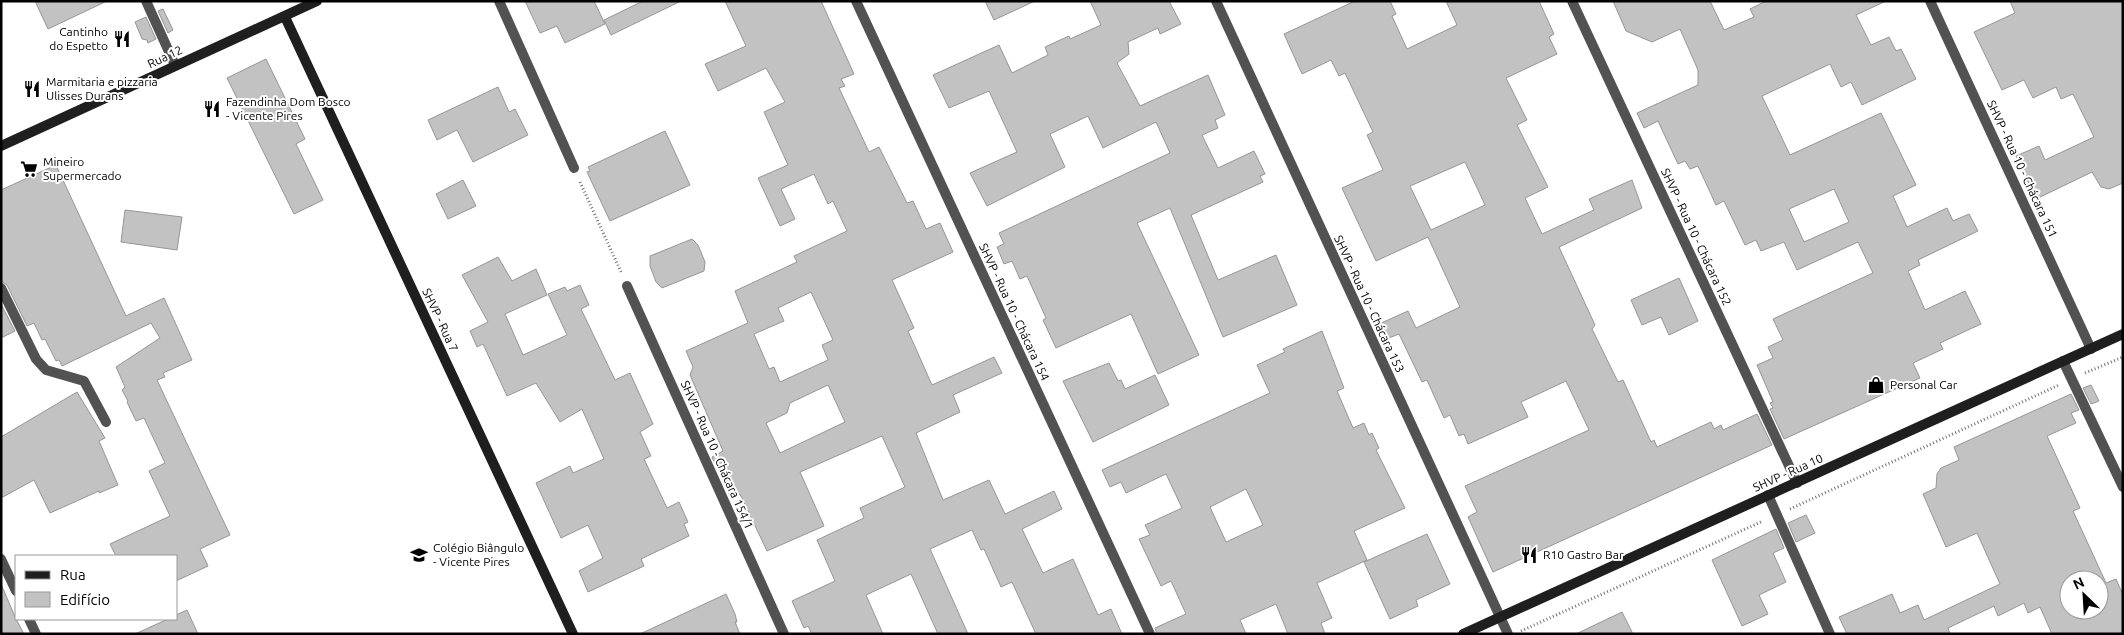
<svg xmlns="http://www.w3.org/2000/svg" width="2124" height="635" viewBox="0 0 2124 635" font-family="Ubuntu,sans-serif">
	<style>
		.building { fill: #c2c2c2; stroke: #969696; fill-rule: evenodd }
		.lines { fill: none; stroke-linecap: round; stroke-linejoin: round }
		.path { stroke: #747474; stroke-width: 3; stroke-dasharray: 1 2.5; stroke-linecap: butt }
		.street { stroke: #525252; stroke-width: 10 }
		.secondary { stroke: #1f1f1f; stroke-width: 10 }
		.labels { text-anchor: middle; stroke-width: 4; stroke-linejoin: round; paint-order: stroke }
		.poi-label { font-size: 12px; fill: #000; stroke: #fff; text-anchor: start }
		.street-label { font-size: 12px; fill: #000; stroke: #fff }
	</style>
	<rect width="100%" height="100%" fill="#fff"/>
	<path class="building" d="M35 1H107L48 29Z
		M525 1H594L605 24 565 43 557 26 540 33Z
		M643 1H681L611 35 604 20Z
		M725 1H821L854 74 841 79 845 86 839 88 869 152 879 147 907 203 913 201 926 229 940 223 953 252 892 280 914 328 908 331 932 385 994 357 1002 373 953 395 960 412 916 433 943 500 989 480 1005 514 1054 491 1062 509 1022 529 1043 573 1073 559 1098 615 1111 609 1122 634H1036L1012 582 1001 587 984 549 981 550 972 530 930 549 968 634H938L911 574 866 595 883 634H812L808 626 804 628 792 601 835 581 817 540 864 518 860 508 905 487 882 436 800 472 824 526 767 551 740 494 731 498 712 457 723 451 690 375 693 367 686 351 748 323 735 291 797 262 794 256 847 231 833 201 828 204 814 174 781 189 795 219 780 226 758 178 788 165 764 112 785 102 766 68 718 91 705 64 746 46ZM811 292 833 340 822 345 828 360 780 382 774 367 769 369 754 334 784 321 778 308ZM828 385 845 422 780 453 766 423 787 413 790 403Z
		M985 1H1035L994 20Z
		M1090 1H1169L1181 24 1160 34 1158 28 1128 42 1129 54 1117 63 1140 106 1208 75 1225 115 1215 120 1218 128 1202 135 1218 168 1254 151 1265 174 1260 176 1263 182 1191 215 1218 280 1276 255 1297 305 1223 337 1170 208 1137 223 1199 355 1158 374 1131 314 1056 348 1043 320 1046 318 1027 276 1020 279 1012 261 1004 264 997 247 1004 244 999 233 1170 153 1156 122 1103 148 1088 116 1050 134 1065 167 987 206 970 173 1017 152 989 91 949 108 933 75 999 45 1012 73 1048 55 1045 47 1069 36 1070 39 1101 25Z
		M1355 1H1390L1396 14 1392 16 1407 49 1457 25 1446 1H1539L1554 34 1549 37 1557 54 1506 78 1527 120 1517 125 1548 187 1525 198 1542 234 1594 210 1589 199 1632 180 1642 208 1559 247 1595 325 1592 329 1618 382 1623 380 1651 442 1654 440 1657 447 1711 422 1714 429 1721 425 1723 430 1757 414 1772 445 1493 572 1468 517 1477 512 1465 486 1589 430 1566 381 1521 402 1528 417 1468 444 1464 434 1459 436 1450 415 1444 418 1427 380 1422 382 1399 334 1386 339 1379 324 1408 311 1416 328 1460 307 1428 237 1376 261 1342 188 1383 170 1367 135 1373 132 1345 73 1339 76 1331 60 1302 74 1284 34ZM1465 162 1485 205 1431 230 1410 186Z
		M1613 1H1710L1724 30 1754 17 1750 9 1766 1H1886L1856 15 1871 45 1889 37 1896 51 1901 49 1916 79 1862 105 1851 82 1841 87 1830 64 1762 96 1790 155 1881 113 1916 185 1893 196 1907 227 1947 208 1953 221 1969 214 1978 231 1918 260 1920 265 1908 271 1925 310 1965 291 1981 324 1940 343 1943 349 1913 363 1920 378 1784 439 1770 409 1773 408 1770 403 1773 402 1757 365 1773 358 1768 347 1783 340 1773 319 1873 273 1858 242 1797 270 1784 242 1761 251 1756 240 1745 245 1724 201 1716 205 1698 166 1690 169 1685 161 1678 164 1658 121 1644 128 1637 113 1698 85V70L1680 29 1652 42 1626 31ZM1834 189 1849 222 1804 242 1789 209Z
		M2010 1H2123V183L2109 189 2101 187 2092 172 2036 199 2016 156 2039 146 2045 160 2094 137 2073 94 2061 99 2056 87 2033 98 2024 80 2002 90 1974 32 2015 13Z
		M163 9 173 30 168 33 158 11Z
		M146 17 156 39 148 43 147 40 142 39 135 22Z
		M266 59 305 139 296 144 323 200 294 214 227 78Z
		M498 87 509 112 515 109 528 135 473 162 457 130 437 140 428 120Z
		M665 131 690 185 610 221 587 172 590 171 588 167Z
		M56 165 126 316 164 298 192 360 163 373 165 377 157 380 230 535 200 549 208 566 176 581V556H116L110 544 170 516 149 471 165 463 144 418 136 421 127 402 128 401 122 390 125 387 116 367 160 338 151 323 62 366 59 360 56 361 45 339 42 340 34 323 27 326 7 285 1 281V190Z
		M463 180 476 206 448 219 436 194Z
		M125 210 182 217 177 250 121 242Z
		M692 239 698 245 705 262 704 271 662 288 656 282 650 266V256Z
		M498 257 512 281 536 269 547 295 505 314 523 355 567 335 548 294 565 287 567 291 580 285 589 305 581 309 615 380 630 373 653 424 640 432 651 456 644 459 667 508 679 502 688 522 684 524 689 536 641 559 644 566 588 592 579 571 603 558 588 525 561 538 536 483 570 466 573 473 604 459 582 409 560 422 536 383 507 396 483 344 477 347 470 331 488 322 462 275Z
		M1679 278 1698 321 1669 335 1661 317 1642 325 1631 300Z
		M1 304 15 331 1 338Z
		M1322 331 1344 388 1337 391 1353 428 1364 423 1369 435 1372 433 1379 448 1376 450 1405 508 1354 531 1367 560 1317 583 1332 618 1321 623 1325 634H1288L1276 604 1240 620 1246 634H1157L1155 628 1186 614 1171 581 1161 586 1139 539 1150 535 1145 525 1182 508 1166 474 1126 493 1121 482 1110 487 1102 470 1270 393 1257 365 1285 352 1283 349ZM1246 489 1263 525 1226 542 1210 507Z
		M1109 363 1118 381 1121 380 1125 389 1155 375 1169 405 1093 442 1063 381Z
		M2091 385 2099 401 2091 404 2083 388Z
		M77 392 105 438 99 441 118 485 99 493V491L50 513 34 480 1 498V437Z
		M2071 394 2079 410 2071 413 2076 423 2047 436 2080 508 2073 511 2106 583 2116 579 2123 595V634H2052L2040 607 2028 613 2024 603 1998 616 1994 606 1948 628 1950 634H1847L1839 617 1892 594 1900 613 1918 605 1924 620 2000 584 1977 533 1946 547 1923 494 1936 488 1937 474 1941 468 1959 460 1954 447ZM2069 580H2099V610H2069Z
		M1806 515 1815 533 1796 542 1788 523Z
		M1776 529 1784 548 1773 553 1786 582 1759 595 1768 614 1742 626 1712 560Z
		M1427 534 1450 584 1416 600 1418 606 1390 619 1364 562Z
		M1 584 16 619 24 634H1Z
		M726 594 735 614 737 622H735L740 634H640Z
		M187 610 198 634H135L168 619H176V615Z
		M1622 612 1633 634H1576Z"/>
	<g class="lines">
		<path class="path" d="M580 182 621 272
			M2085 373 2123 357
			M1790 509 2059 385
			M1521 631 1763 521"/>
		<path class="street" d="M146 1 175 65
			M499 1 574 168
			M856 1 1150 634
			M1216 1 1508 634
			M1572 1 1797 483
			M1930 1 2091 349
			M627 286 784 634
			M1 288 36 359 46 370 84 381 106 422
			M2063 361 2123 487
			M1768 495 1830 634
			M1 559 16 591
			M29 619 36 634"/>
		<path class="secondary" d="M285 17 573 634
			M1 146 317 1
			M1463 634 2123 334"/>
	</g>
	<defs>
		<g id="restaurant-bare" transform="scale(1.35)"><path d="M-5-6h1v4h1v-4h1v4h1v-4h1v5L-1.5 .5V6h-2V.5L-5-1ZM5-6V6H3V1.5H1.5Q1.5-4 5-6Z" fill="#000" stroke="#fff" stroke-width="2.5" paint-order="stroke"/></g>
		<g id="supermarket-bare" transform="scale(1.35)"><path d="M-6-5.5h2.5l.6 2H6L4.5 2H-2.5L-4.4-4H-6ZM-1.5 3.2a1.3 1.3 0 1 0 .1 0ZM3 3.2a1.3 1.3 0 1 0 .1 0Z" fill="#000" stroke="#fff" stroke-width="2.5" paint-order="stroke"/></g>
		<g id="shop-bare" transform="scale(1.35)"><path d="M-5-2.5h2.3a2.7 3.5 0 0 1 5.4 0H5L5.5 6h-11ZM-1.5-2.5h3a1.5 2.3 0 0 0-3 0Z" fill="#000" stroke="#fff" stroke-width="2.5" paint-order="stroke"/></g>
		<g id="school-bare" transform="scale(1.35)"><path d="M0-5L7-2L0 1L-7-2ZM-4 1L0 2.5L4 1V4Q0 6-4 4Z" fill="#000" stroke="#fff" stroke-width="2.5" paint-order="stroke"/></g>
	</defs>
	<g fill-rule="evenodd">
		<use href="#restaurant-bare" x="122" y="39"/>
		<use href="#restaurant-bare" x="32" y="89"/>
		<use href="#restaurant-bare" x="212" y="109"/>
		<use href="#supermarket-bare" x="29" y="169"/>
		<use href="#shop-bare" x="1876" y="385"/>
		<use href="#school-bare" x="419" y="555"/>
		<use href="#restaurant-bare" x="1529" y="555"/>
	</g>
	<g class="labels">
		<g class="poi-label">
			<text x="108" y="36" text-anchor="end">Cantinho<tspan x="108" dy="14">do Espetto</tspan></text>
			<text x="46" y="86">Marmitaria e pizzaria<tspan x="46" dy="14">Ulisses Durans</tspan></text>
			<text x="226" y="106">Fazendinha Dom Bosco<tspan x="226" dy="14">- Vicente Pires</tspan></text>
			<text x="43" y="166">Mineiro<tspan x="43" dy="14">Supermercado</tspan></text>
			<text x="1890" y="389">Personal Car</text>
			<text x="433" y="552">Colégio Biângulo<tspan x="433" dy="14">- Vicente Pires</tspan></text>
			<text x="1543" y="559">R10 Gastro Bar</text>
		</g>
		<g class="street-label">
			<text transform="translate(165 57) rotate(-25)" y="4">Rua 12</text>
			<text transform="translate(2022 169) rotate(65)" y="4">SHVP - Rua 10 - Chácara 151</text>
			<text transform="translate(1696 237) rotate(65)" y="4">SHVP - Rua 10 - Chácara 152</text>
			<text transform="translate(1369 304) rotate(65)" y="4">SHVP - Rua 10 - Chácara 153</text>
			<text transform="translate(1014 312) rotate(65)" y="4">SHVP - Rua 10 - Chácara 154</text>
			<text transform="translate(440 320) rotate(65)" y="4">SHVP - Rua 7</text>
			<text transform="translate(717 455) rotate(66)" y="4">SHVP - Rua 10 - Chácara 154/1</text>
			<text transform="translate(1788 473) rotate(-24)" y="4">SHVP - Rua 10</text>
		</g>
	</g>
	<rect width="2124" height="635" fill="none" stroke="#000000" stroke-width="5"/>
	<rect x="15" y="555" width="162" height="65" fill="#ffffff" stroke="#999999"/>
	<rect x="25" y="571" width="25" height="8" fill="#1f1f1f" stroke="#999999"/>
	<text x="60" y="580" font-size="15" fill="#000000">Rua</text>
	<rect x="25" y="592" width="25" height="15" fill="#c2c2c2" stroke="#999999"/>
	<text x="60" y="605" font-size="15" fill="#000000">Edifício</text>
	<g transform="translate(2084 595) rotate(335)"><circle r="24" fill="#ffffff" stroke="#999999"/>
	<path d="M0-4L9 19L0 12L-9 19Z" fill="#000000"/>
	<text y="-8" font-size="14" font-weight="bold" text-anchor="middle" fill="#000000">N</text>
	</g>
</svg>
